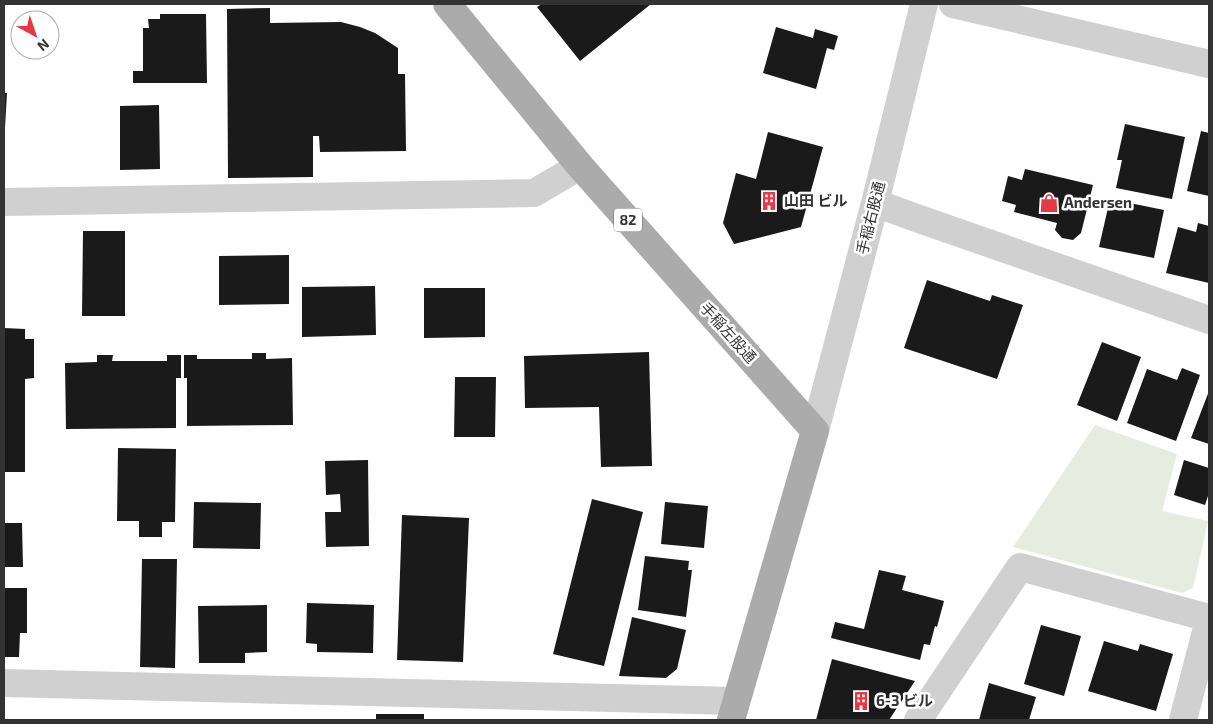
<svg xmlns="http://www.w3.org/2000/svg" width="1213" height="724" viewBox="0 0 1213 724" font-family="'Exo 2','Noto Sans JP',sans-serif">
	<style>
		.green { fill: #e6ecdf }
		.building { fill: #1a1a1a }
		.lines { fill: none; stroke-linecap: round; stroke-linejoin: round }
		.minor { stroke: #d0d0d0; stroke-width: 28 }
		.major { stroke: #ababab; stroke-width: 28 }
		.labels { text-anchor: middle; stroke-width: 5; stroke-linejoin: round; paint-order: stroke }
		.shield { fill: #fff; stroke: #707070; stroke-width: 1 }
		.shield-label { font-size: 14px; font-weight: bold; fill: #333 }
		.poi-label { font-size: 15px; font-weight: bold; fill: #333; stroke: #fff; text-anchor: start }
		.street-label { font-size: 15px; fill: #333; stroke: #fff }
	</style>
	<rect width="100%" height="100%" fill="#fff"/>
	<path class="green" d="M1095 425 1177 454 1162 511 1208 521 1193 588 1182 593 1013 547Z"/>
	<path class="building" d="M542 4H651L580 61 537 7Z
		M270 8V23L341 22 360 27 375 33 398 48V74H405L406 151 320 152 319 136H313V177L228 178 227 9Z
		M160 14H206L207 83H133V71H143V28H149L148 19H160Z
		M776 27 813 38 815 29 838 36 834 50 827 48 816 89 763 73Z
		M4 93H7L5 128H4Z
		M159 105 160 169 120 170V106Z
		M1125 124 1185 137 1172 199 1116 188 1122 160H1117Z
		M1201 131 1209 133V196L1187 191Z
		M768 132 823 147 801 227 734 244 723 223 736 173 756 179Z
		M1025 169 1093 185 1081 233 1073 240 1062 238 1055 230 1057 223 1014 212 1016 205 1002 201 1008 176 1022 180Z
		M1110 199 1164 210 1154 258 1099 247Z
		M1198 223 1209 226V283L1166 273 1178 227 1196 232Z
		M83 231H125V316H82Z
		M289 255V304L219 305V256Z
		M927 280 990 301 992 295 1023 305 997 379 904 348Z
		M375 286 376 335 302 337V287Z
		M424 288H485V337L424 338Z
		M4 328 25 329V339H34V378L25 379V472H4Z
		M1102 342 1141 357 1117 421 1077 405Z
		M649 352 652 466 601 467 599 407 525 408 524 356Z
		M252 353H266V359L292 358 293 425 187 426V378H184V355H197V359H252Z
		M97 355H113L112 361H167V355H181V378H176V428L66 429 65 363 97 362Z
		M1182 368 1200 375 1176 441 1127 423 1147 369 1177 380Z
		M455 377H496L495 437H454Z
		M1209 391V444L1191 438Z
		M118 448 176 449 175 522H162V537H139V521H117Z
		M368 460 369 546 326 547 325 512H341L340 494 326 495 325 461Z
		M1184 460 1209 468V493L1205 505 1174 495Z
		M592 499 643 512 604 666 553 654Z
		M194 502 261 503 260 549 193 548Z
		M665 502 708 506 704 548 661 544Z
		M402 515 469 518 463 662 397 660Z
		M4 523H22L23 567H4Z
		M645 556 689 561 688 570H692L686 617 638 610Z
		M142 559H177L175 668 140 667Z
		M879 570 906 576 902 590 944 601 937 627 935 626 930 645 924 644 920 660 831 638 835 622 864 629Z
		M4 588H27V633H20L19 657H4Z
		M307 603 374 605 373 653 317 652V644L306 643Z
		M267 605V652L245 653V663H199L198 606Z
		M632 617 686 630 677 669 666 678 619 676Z
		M1041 625 1081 636 1064 696 1024 684Z
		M1104 641 1138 651 1140 644 1173 654 1156 711 1088 691Z
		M832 659 915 681 889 720H816Z
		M989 683 1036 697 1029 720H979Z
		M376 714H424V720H376Z"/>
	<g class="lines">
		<path class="minor" d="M953 4 1209 64
			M4 202 534 193 580 166
			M875 203 922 220 1209 320
			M815 431 875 203 924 4
			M4 683 736 701
			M918 720 1020 567 1209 618
			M1183 720 1209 620"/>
		<path class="major" d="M447 4 580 166 815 431 731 720"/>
	</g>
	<defs>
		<g id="building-bare" transform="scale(1.5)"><path d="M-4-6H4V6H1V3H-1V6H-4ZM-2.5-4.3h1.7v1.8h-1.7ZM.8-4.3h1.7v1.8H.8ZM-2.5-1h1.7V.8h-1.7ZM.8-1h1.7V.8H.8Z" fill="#e63946" stroke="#fff" stroke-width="2.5" paint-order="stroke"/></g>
		<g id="shop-bare" transform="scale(1.5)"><path d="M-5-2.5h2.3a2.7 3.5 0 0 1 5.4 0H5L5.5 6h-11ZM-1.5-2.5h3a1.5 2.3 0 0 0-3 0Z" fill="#e63946" stroke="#fff" stroke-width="2.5" paint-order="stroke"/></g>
	</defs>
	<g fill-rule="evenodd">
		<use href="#building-bare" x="769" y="201"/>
		<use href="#shop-bare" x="1049" y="203"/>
		<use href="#building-bare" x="861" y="701"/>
	</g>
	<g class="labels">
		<rect class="shield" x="614" y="208.5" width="28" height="23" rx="4"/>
		<g class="shield-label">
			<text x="628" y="225">82</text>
		</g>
		<g class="poi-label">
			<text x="784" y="206">山田 ビル</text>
			<text x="1064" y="208">Andersen</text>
			<text x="876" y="706">6-3 ビル</text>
		</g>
		<g class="street-label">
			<text transform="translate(871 218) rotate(-76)" y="5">手稲右股通</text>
			<text transform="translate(728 333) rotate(48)" y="5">手稲左股通</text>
		</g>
	</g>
	<rect width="1213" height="724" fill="none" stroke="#333333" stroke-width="10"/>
	<g transform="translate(35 35) rotate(140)"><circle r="24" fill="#ffffff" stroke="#adadad"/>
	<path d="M0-4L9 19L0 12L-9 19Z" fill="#e63946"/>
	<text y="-8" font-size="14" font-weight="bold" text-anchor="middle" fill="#333333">N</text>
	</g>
</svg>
